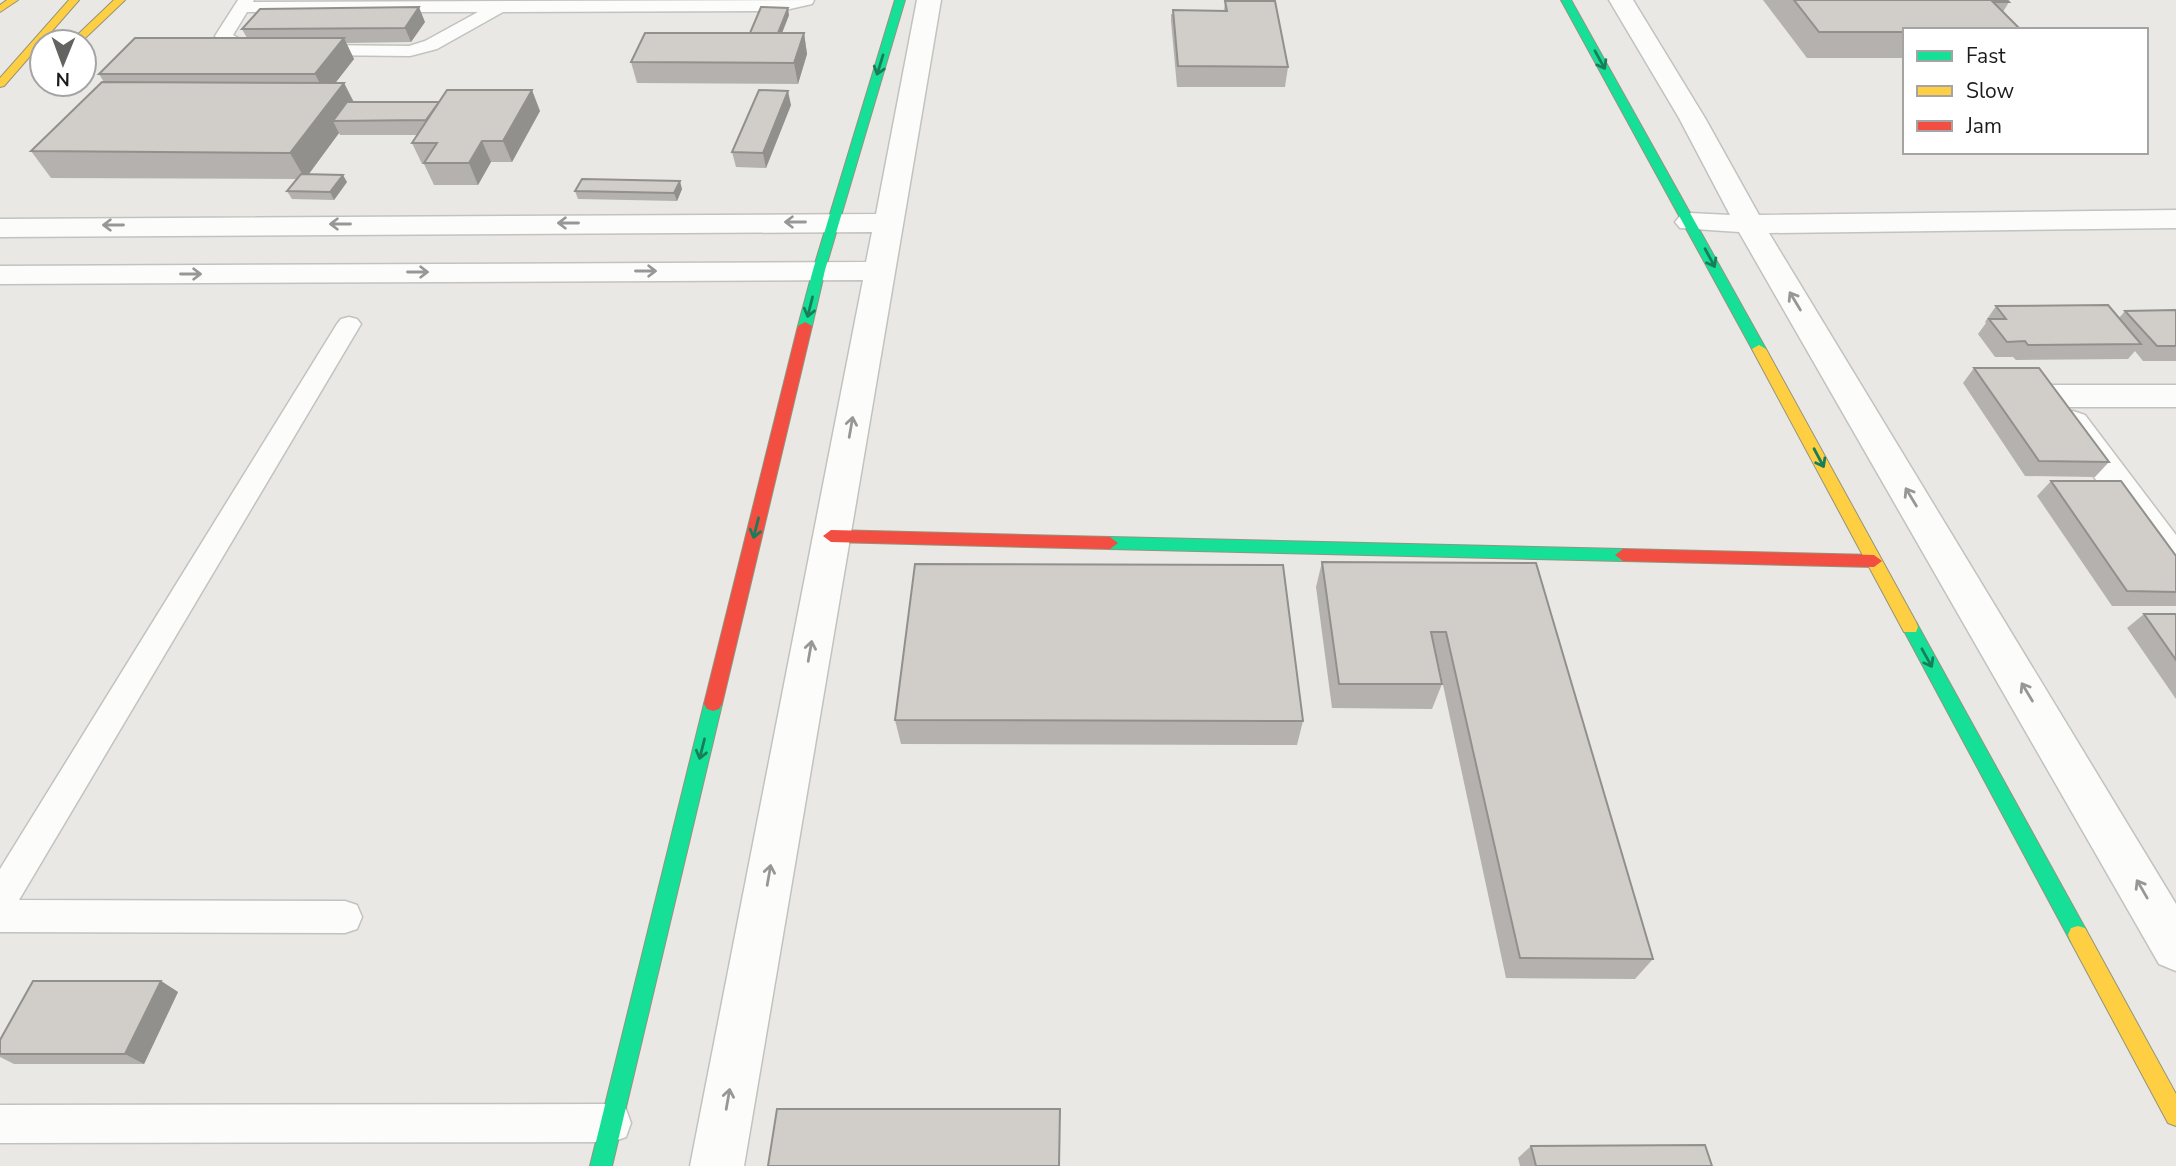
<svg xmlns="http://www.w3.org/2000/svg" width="2176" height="1166" viewBox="0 0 2176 1166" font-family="'Nunito Sans',sans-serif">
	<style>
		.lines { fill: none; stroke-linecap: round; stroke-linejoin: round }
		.lane-casing { stroke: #c2c2c0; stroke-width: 3 }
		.street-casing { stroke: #c2c2c0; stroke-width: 3 }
		.fast-casing { stroke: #93947c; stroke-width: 2 }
		.slow-casing { stroke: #93947c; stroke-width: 2 }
		.jam-casing { stroke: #93947c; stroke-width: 2 }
		.lane { fill: #fcfcfb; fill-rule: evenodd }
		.street { fill: #fcfcfb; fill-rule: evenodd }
		.fast { fill: #16e098; fill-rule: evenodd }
		.slow { fill: #ffcf43; fill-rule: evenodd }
		.jam { fill: #f24e42; fill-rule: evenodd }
		.wall { fill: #b4b1ae }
		.shaded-wall { fill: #92908d }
		.building { fill: #d1ceca; stroke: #92908d; stroke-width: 2 }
		.oneway { stroke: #187e5a }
		.oneway2 { stroke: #979796 }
	</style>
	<rect width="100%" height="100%" fill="#eae8e4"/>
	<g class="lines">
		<g class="lane-casing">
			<path id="lane" d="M238 0H254L253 2 814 0 812 4 781 11 503 12 437 49 410 56 312 55 303 50 312 45 409 46 425 41 478 12H247L233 35 247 43 267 46 270 50 267 54C249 58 227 51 215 36Z
				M349 317 357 319 361 324 19 900 345 901 357 905 362 917 357 929 345 933 0 932V869L337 324 341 319Z
				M612 1104 626 1109 631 1123 626 1137 612 1142 0 1143V1105Z"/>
		</g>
		<g class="street-casing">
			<path id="street" d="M917 0H941L744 1166H690L863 280 0 284V266L866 262 872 232 0 237V219L876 214Z
				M1609 0H1633L1705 118 1759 215 2176 210V228L1769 233 2176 904V971L2159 964 1739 232 1680 228 1675 222 1680 216 1690 213 1730 215 1679 118Z
				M2053 385H2176V407H2053L2041 404 2036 396 2041 388Z
				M2073 411 2085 415 2176 535V578L2163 573 2061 431 2056 423 2061 415Z"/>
		</g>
		<g class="fast-casing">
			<path id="fast" d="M895 0H905L825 270 812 326 810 329H800L798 326 813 270Z
				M1561 0H1571L1766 349 1764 352 1759 353 1752 349Z
				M1110 537 1623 549 1631 555 1623 561 1110 549 1102 543Z
				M1910 621 1916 622 2085 928 2088 935 2085 942 2078 944 2071 942 1902 627 1904 622Z
				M713 697 719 699 722 704 612 1166H590L704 704 707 699Z"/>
		</g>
		<g class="slow-casing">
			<path id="slow" d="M7 0H18L0 12V5Z
				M69 0H79L4 86 0 87V78Z
				M114 0H125L81 42H70Z
				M1759 345 1766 349 1916 622 1918 627 1916 632H1904L1752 349Z
				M2078 926 2085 928 2176 1094V1126L2168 1123 2071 942 2068 935 2071 928Z"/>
		</g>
		<g class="jam-casing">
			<path id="jam" d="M805 322 812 326 722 704 719 709 713 711 707 709 704 704 798 326Z
				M831 530 1110 537 1118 543 1110 549 831 542 823 536Z
				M1623 549 1874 555 1882 561 1874 567 1623 561 1615 555Z"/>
		</g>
		<use href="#lane" class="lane"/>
		<use href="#street" class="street"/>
		<use href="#fast" class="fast"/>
		<use href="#slow" class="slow"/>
		<use href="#jam" class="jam"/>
	</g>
	<path class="wall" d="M1763 0H2007L2009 2 2003 12 1905 30V58H1807Z
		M1225 1 1288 67 1285 87H1177L1171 21V14L1224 11Z
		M789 15 782 33H804L807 54 798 84 637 83 631 62 750 33Z
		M425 22 411 42 346 43 354 59 335 83H344L354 102 540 111 512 162H491L478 185H434L424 164H422L412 143 417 135H340L339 133 309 174 347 182 334 200 292 199 287 191 297 179 51 178 31 151 104 82 99 74 247 38 242 29Z
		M791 105 766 168 736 167 732 152Z
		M682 189 677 201 578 199 575 191Z
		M1996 306 2119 318 2125 311 2176 310V361H2143L2135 351 2128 359 2016 360 2013 357H1995L1978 334 1986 323 1985 322Z
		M1974 368 2109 462 2095 477 2025 476 1963 383Z
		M2051 481 2176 556V606H2112L2037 496Z
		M1322 562 1536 563 1653 959 1635 979 1506 978 1437 657 1442 684 1432 709 1332 708 1316 587Z
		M2144 614H2176V699L2127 628Z
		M895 720 1303 721 1297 745 901 744Z
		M161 981 178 992 144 1064H14L0 1057V1040Z
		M1531 1146 1712 1166H1520L1518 1158Z"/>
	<path class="shaded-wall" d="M419 7 425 22 411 42 405 28Z
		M788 8 789 15 777 46 776 39Z
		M804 33 807 54 798 84 794 63Z
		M344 38 354 59 326 95 315 74Z
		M344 83 357 109 333 121 339 133 305 179 290 153Z
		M532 90 540 111 512 162 503 141Z
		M788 91 791 105 766 168 763 153Z
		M482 141 491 162 478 185 469 163Z
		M343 175 347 182 334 200 330 192Z
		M680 181 682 189 677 201 674 193Z
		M161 981 178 992 144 1064 125 1054Z
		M1060 1109V1166H1059Z"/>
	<path class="building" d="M1794 0H2007L2009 2H1993L2021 30H1905V32H1819Z
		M1225 1H1275L1288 67 1178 66 1173 10 1227 11Z
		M419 7 405 28 242 29 260 9Z
		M761 7 788 8 778 33H750Z
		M645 33H804L794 63 631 62Z
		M135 38H344L315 74H99Z
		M102 82 344 83 290 153 31 151Z
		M447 90H532L503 141H482L469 163H424L437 143H412Z
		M759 90 788 91 763 153 732 152Z
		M347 102H439L426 120 333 121Z
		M301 174 343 175 330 192 287 191Z
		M582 179 680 181 674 193 575 191Z
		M2108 305 2141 344 2028 345 2025 341 2007 342 1989 319H2006L1996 306Z
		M2176 310V346H2157L2125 311Z
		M1974 368H2039L2109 462 2039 461Z
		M2051 481H2121L2176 556V592L2127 591Z
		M1322 562 1536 563 1653 959 1520 958 1446 632H1431L1442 684H1339Z
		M915 564 1283 565 1303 721 895 720Z
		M2144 614H2176V660Z
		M33 981H161L125 1054H0V1040Z
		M777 1109H1060L1059 1166H768Z
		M1705 1145 1712 1166H1536L1531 1146Z"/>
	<defs><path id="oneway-shaft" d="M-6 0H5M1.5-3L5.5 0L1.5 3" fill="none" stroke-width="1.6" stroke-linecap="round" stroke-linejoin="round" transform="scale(1.75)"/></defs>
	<g class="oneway">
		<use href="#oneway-shaft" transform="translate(1600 60) rotate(61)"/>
		<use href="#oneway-shaft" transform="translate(880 65) rotate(107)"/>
		<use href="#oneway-shaft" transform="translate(1710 258) rotate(62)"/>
		<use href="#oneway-shaft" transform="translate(810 307) rotate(104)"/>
		<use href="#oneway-shaft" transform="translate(1819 458) rotate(62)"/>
		<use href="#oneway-shaft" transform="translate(756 528) rotate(104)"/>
		<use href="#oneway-shaft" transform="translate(1927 658) rotate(61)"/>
		<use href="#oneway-shaft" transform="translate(702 749) rotate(104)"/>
	</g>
	<g class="oneway2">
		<use href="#oneway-shaft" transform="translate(795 222) rotate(180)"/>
		<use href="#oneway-shaft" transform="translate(568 223) rotate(180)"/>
		<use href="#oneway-shaft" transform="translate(340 224) rotate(180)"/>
		<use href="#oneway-shaft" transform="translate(113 225) rotate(180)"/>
		<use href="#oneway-shaft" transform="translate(646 271)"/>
		<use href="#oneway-shaft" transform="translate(418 272)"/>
		<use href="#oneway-shaft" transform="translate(191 274)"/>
		<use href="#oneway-shaft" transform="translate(1795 301) rotate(-121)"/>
		<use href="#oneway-shaft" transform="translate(851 427) rotate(-80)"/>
		<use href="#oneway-shaft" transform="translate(1911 497) rotate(-121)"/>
		<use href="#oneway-shaft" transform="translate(810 651) rotate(-80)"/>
		<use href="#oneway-shaft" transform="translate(2027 692) rotate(-121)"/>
		<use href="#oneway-shaft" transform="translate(769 875) rotate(-80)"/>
		<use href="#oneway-shaft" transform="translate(2142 889) rotate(-120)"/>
		<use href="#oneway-shaft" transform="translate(728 1099) rotate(-80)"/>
	</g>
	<rect x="1903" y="28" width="245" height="126" fill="#ffffff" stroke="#a4a4a4" stroke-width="2"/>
	<rect x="1917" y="51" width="35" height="10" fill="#16e098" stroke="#a4a4a4" stroke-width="2"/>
	<text x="1966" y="63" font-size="21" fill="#1b1b1b">Fast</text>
	<rect x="1917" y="86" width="35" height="10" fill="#ffcf43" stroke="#a4a4a4" stroke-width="2"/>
	<text x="1966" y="98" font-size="21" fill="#1b1b1b">Slow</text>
	<rect x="1917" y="121" width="35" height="10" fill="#f24e42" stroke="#a4a4a4" stroke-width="2"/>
	<text x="1966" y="133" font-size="21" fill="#1b1b1b">Jam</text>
	<g transform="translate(63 63) rotate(181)"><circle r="33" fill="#ffffff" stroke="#a4a4a4" stroke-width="2"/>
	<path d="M0-5L12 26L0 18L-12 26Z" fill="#636361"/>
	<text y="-10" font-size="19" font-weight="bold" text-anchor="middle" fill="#1b1b1b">N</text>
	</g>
</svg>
